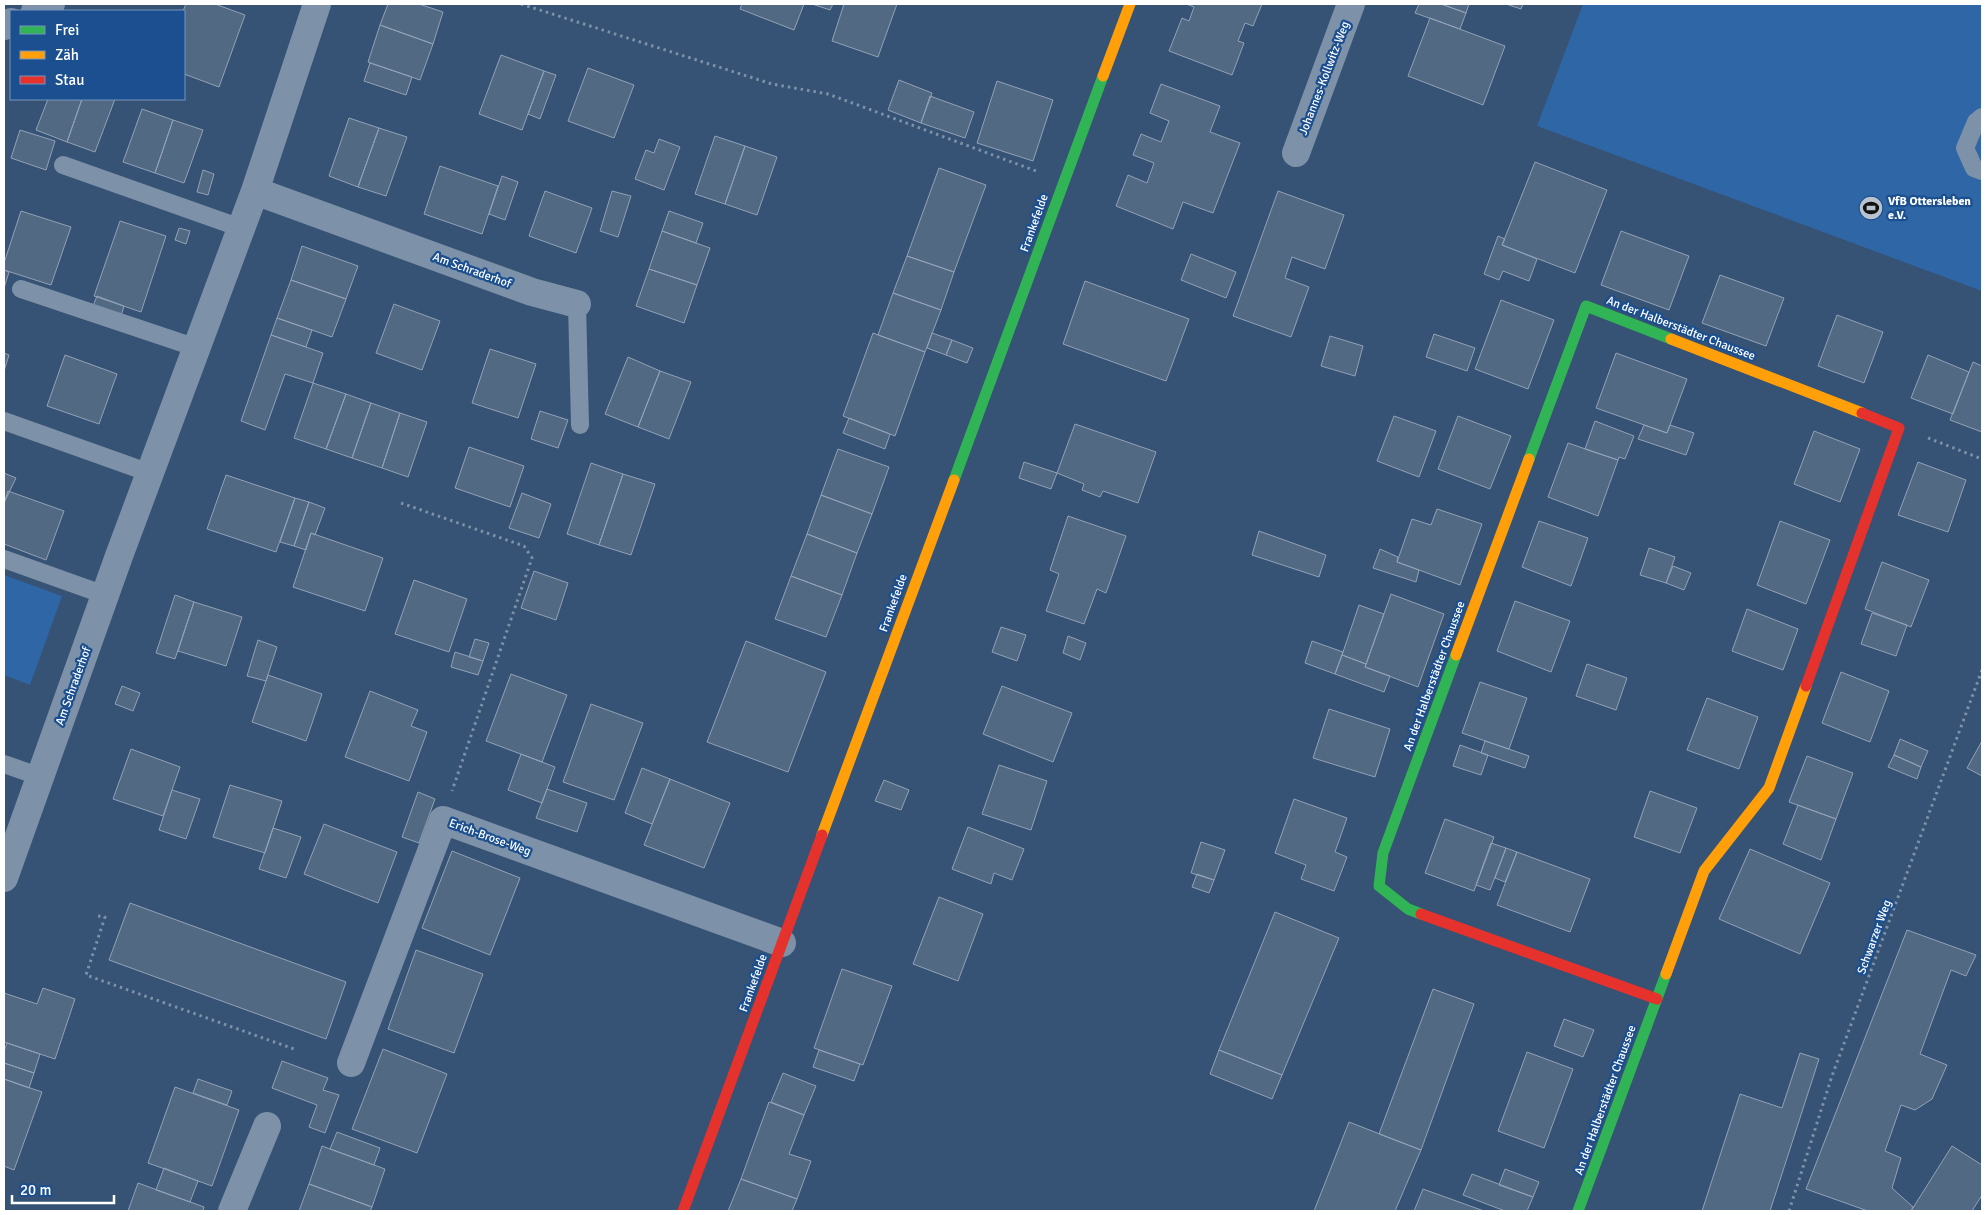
<svg xmlns="http://www.w3.org/2000/svg" width="1986" height="1215" viewBox="0 0 1986 1215" font-family="Signika,sans-serif">
	<style>
		.green { fill: #2f66a5 }
		.building { fill: #526984; stroke: #92a2b6 }
		.lines { fill: none; stroke-linecap: round; stroke-linejoin: round }
		.path { stroke: #7d92a8; stroke-width: 3; stroke-dasharray: 2.5 4; stroke-linecap: butt }
		.lane { stroke: #7d92a8; stroke-width: 18 }
		.street { stroke: #7d92a8; stroke-width: 28 }
		.fast { stroke: #30b455; stroke-width: 11 }
		.slow { stroke: #ff9f0a; stroke-width: 11 }
		.jam { stroke: #e5322d; stroke-width: 11 }
		.labels { text-anchor: middle; stroke-width: 4.5; stroke-linejoin: round; paint-order: stroke }
		.street-label { font-size: 12px; fill: #fff; stroke: #1b4f8f }
		.poi-label { font-size: 12px; font-weight: bold; fill: #fff; stroke: #1b4f8f; text-anchor: start }
	</style>
	<rect width="100%" height="100%" fill="#365274"/>
	<path class="green" d="M1583 4H1982V291L1537 126Z
		M4 575 62 596 30 685 4 675Z"/>
	<path class="building" d="M186 4H215L245 15 219 87 184 74 183 11Z
		M388 4H419L443 12 433 44 380 25Z
		M742 4H804L794 30 740 9Z
		M812 4H833L830 10Z
		M844 4H897L878 57 832 41Z
		M1186 4H1262L1253 26 1245 23 1238 41 1244 43 1232 75 1169 51 1182 18 1189 21 1194 7Z
		M1419 4H1441L1466 13 1460 29 1415 13Z
		M1441 4H1469L1466 13Z
		M1506 4H1523L1521 9Z
		M1430 18 1505 46 1483 105 1408 76Z
		M380 25 433 44 420 80 368 62Z
		M501 55 544 71 522 130 479 114Z
		M370 63 412 77 406 95 364 81Z
		M588 68 634 85 614 138 568 121Z
		M544 71 556 75 540 119 528 114Z
		M899 80 932 93 921 123 888 110Z
		M997 81 1053 100 1033 161 977 143Z
		M1161 84 1220 106 1210 132 1240 143 1213 213 1183 202 1173 229 1116 206 1128 175 1147 183 1154 163 1133 155 1141 134 1161 142 1169 121 1150 113Z
		M930 96 974 112 965 138 921 123Z
		M48 99H82L67 142 36 130Z
		M82 99H115L95 152 67 142Z
		M142 109 173 120 155 173 123 162Z
		M349 118 379 128 358 187 329 176Z
		M173 120 203 130 184 183 155 173Z
		M379 128 407 137 386 196 358 187Z
		M20 130 55 141 46 170 11 158Z
		M715 136 745 146 725 204 695 194Z
		M659 139 680 147 664 190 635 179 646 150 654 153Z
		M745 146 777 157 757 215 725 204Z
		M1535 162 1607 190 1575 273 1502 245Z
		M440 166 498 186 482 234 424 214Z
		M939 168 986 185 954 272 907 256Z
		M203 170 214 174 208 195 197 192Z
		M502 176 518 182 505 220 489 214Z
		M545 191 592 208 576 253 529 236Z
		M612 191 631 196 618 237 600 231Z
		M1278 191 1344 215 1325 269 1292 257 1285 278 1309 287 1291 337 1233 316Z
		M21 211 71 227 51 285 4 270V263Z
		M669 211 703 223 696 243 662 231Z
		M120 221 166 236 141 312 94 296Z
		M179 228 190 231 186 244 175 240Z
		M662 231 710 248 697 285 649 269Z
		M1621 231 1689 256 1669 310 1601 285Z
		M1498 236 1505 239 1502 245 1537 259 1529 281 1503 271 1499 280 1484 274Z
		M302 246 358 266 346 299 291 280Z
		M1191 254 1236 272 1226 298 1181 280Z
		M907 256 954 272 941 310 893 293Z
		M649 269 697 285 684 323 636 306Z
		M4 270 9 272 4 288Z
		M1720 275 1784 298 1766 346 1702 323Z
		M291 280 346 299 332 337 277 318Z
		M1085 281 1189 319 1166 381 1063 344Z
		M893 293 941 310 925 352 878 335Z
		M97 296 124 306 121 316 93 306Z
		M1501 300 1554 320 1528 389 1475 369Z
		M394 304 440 321 422 370 376 353Z
		M1837 315 1883 332 1864 383 1818 366Z
		M277 318 312 330 306 347 271 335Z
		M873 333 925 352 895 436 843 416Z
		M932 333 952 340 946 355 927 348Z
		M1434 334 1475 348 1467 371 1426 357Z
		M271 335 323 353 313 383 285 374 265 430 241 421Z
		M1330 336 1363 346 1355 376 1321 366Z
		M952 340 973 348 967 363 946 355Z
		M490 349 536 364 518 418 472 403Z
		M4 353 9 355 4 371Z
		M1616 353 1687 379 1667 433 1596 408Z
		M65 355 117 374 99 424 47 406Z
		M1928 355 1969 372 1953 414 1911 398Z
		M628 357 660 371 638 427 605 414Z
		M1973 362 1982 366V432L1950 420Z
		M660 371 691 382 669 439 638 427Z
		M313 383 346 394 326 449 294 438Z
		M346 394 371 403 352 458 326 449Z
		M371 403 400 413 382 468 352 458Z
		M540 411 568 420 558 448 531 439Z
		M400 413 427 422 408 477 382 468Z
		M1394 416 1436 431 1419 477 1377 461Z
		M1458 416 1511 436 1490 489 1438 469Z
		M849 418 890 434 885 449 843 433Z
		M1595 421 1634 436 1625 459 1619 457 1618 460 1585 449Z
		M1075 424 1156 452 1138 503 1103 491 1100 497 1082 490 1084 484 1057 473Z
		M1644 425 1667 433 1670 425 1694 433 1686 455 1638 439Z
		M1814 431 1860 449 1840 502 1794 484Z
		M1568 443 1618 460 1598 516 1548 497Z
		M469 447 524 466 510 507 455 488Z
		M838 449 889 467 872 514 821 495Z
		M1024 462 1057 473 1051 489 1019 478Z
		M1918 462 1966 480 1948 532 1898 515Z
		M591 463 623 474 599 545 567 534Z
		M4 473 16 478 4 503Z
		M623 474 655 484 631 555 599 545Z
		M226 475 295 498 276 552 207 529Z
		M8 491 64 511 46 560 4 544V503Z
		M522 493 551 504 539 538 509 528Z
		M821 495 872 514 857 553 807 534Z
		M295 498 309 502 294 546 280 542Z
		M309 502 325 508 315 535 311 533 306 550 294 546Z
		M1437 509 1482 524 1460 585 1397 562 1412 519 1431 525Z
		M1068 516 1126 536 1106 593 1097 589 1084 624 1046 611 1059 574 1050 570Z
		M1539 521 1588 538 1571 586 1522 567Z
		M1780 521 1830 540 1806 604 1757 585Z
		M1259 531 1326 555 1319 577 1252 555Z
		M311 533 383 558 365 611 293 587Z
		M807 534 857 553 842 595 791 576Z
		M1649 548 1675 557 1666 583 1640 575Z
		M1380 549 1398 557 1397 562 1419 570 1416 582 1373 568Z
		M1882 562 1929 580 1911 627 1865 609Z
		M1673 566 1691 573 1684 590 1666 583Z
		M534 571 568 583 556 620 521 608Z
		M791 576 842 595 826 637 775 619Z
		M414 580 467 599 449 652 395 634Z
		M1391 594 1444 614 1418 687 1365 667Z
		M175 595 194 602 175 659 156 653Z
		M1515 601 1570 621 1551 672 1497 651Z
		M194 602 242 617 226 666 178 651Z
		M1359 605 1384 614 1366 664 1342 655Z
		M1747 609 1798 629 1783 670 1732 651Z
		M1872 613 1907 625 1896 656 1861 644Z
		M1001 627 1026 635 1017 661 992 652Z
		M1068 636 1086 643 1080 660 1063 653Z
		M475 639 489 643 483 661 469 657Z
		M258 640 277 647 266 681 247 676Z
		M746 641 826 672 788 772 707 742Z
		M1312 641 1343 652 1335 674 1305 663Z
		M455 652 483 661 478 675 451 667Z
		M1342 655 1366 664 1365 667 1390 676 1384 692 1335 674Z
		M1587 664 1627 678 1616 710 1576 696Z
		M1841 672 1889 691 1870 742 1822 723Z
		M511 674 567 695 542 762 486 741Z
		M268 675 322 694 306 741 252 722Z
		M1480 682 1527 698 1509 749 1462 733Z
		M122 686 140 693 133 711 115 704Z
		M1002 686 1072 713 1053 762 983 734Z
		M370 691 418 710 411 726 427 732 409 781 345 757Z
		M1707 698 1758 717 1739 769 1687 750Z
		M591 704 643 723 614 800 563 782Z
		M1329 709 1390 729 1375 777 1313 758Z
		M1900 739 1928 751 1921 767 1894 755Z
		M1485 741 1529 756 1525 768 1481 753Z
		M1982 741V776L1967 768Z
		M1460 745 1488 755 1481 775 1453 766Z
		M131 749 180 767 163 816 113 799Z
		M521 754 555 767 542 803 508 790Z
		M1894 755 1921 767 1917 779 1888 767Z
		M1807 756 1853 773 1836 819 1789 802Z
		M999 765 1047 781 1031 830 982 814Z
		M642 768 670 779 652 824 625 813Z
		M670 779 730 803 704 868 644 845Z
		M884 780 909 790 901 810 875 801Z
		M230 785 282 801 265 853 213 837Z
		M547 789 587 803 577 832 536 818Z
		M172 790 200 799 186 839 159 830Z
		M1650 791 1697 808 1680 853 1634 837Z
		M418 792 435 799 419 843 402 837Z
		M1294 799 1347 818 1335 852 1347 857 1334 891 1301 879 1306 865 1275 853Z
		M1798 805 1836 819 1821 860 1783 844Z
		M1445 819 1494 837 1474 891 1425 873Z
		M324 824 397 852 378 903 304 874Z
		M968 827 1024 849 1012 880 994 873 991 884 952 869Z
		M273 828 301 837 286 878 259 869Z
		M1201 842 1225 850 1214 880 1191 873Z
		M1491 843 1506 848 1490 890 1476 885Z
		M1506 848 1517 852 1505 882 1495 878Z
		M1750 849 1830 883 1800 954 1719 919Z
		M452 851 520 878 490 955 422 928Z
		M1517 852 1590 879 1570 932 1497 905Z
		M1197 874 1214 880 1209 893 1192 887Z
		M939 897 983 914 958 981 913 964Z
		M130 903 346 982 326 1039 109 960Z
		M1275 912 1339 938 1282 1075 1219 1050Z
		M1907 930 1976 955 1966 976 1951 970 1920 1054 1947 1065 1932 1099 1915 1110 1901 1105 1885 1151 1901 1158 1892 1188 1913 1207 1911 1211H1868L1806 1189Z
		M416 950 483 974 454 1053 388 1029Z
		M842 969 892 986 863 1065 814 1048Z
		M43 988 75 999 55 1059 4 1042V993L37 1004Z
		M1433 989 1474 1004 1421 1150 1379 1134Z
		M1564 1019 1594 1030 1583 1057 1554 1046Z
		M7 1043 40 1054 34 1073 4 1063V1051Z
		M383 1049 447 1074 417 1153 352 1129Z
		M819 1050 860 1064 854 1081 813 1067Z
		M1219 1050 1282 1075 1272 1099 1210 1074Z
		M1527 1052 1573 1069 1544 1148 1498 1131Z
		M1800 1053 1819 1059 1770 1211H1702L1740 1094 1782 1108Z
		M282 1061 328 1078 323 1090 339 1095 325 1133 309 1127 317 1105 272 1088Z
		M4 1063 34 1073 29 1088 4 1079Z
		M783 1073 816 1086 804 1115 771 1102Z
		M4 1079 42 1092 14 1170 4 1166Z
		M198 1079 232 1091 227 1105 193 1093Z
		M175 1087 239 1110 212 1186 148 1163Z
		M769 1102 804 1115 789 1154 811 1161 797 1199 741 1179Z
		M1349 1122 1421 1150 1395 1211H1314Z
		M337 1132 380 1148 374 1165 330 1149Z
		M322 1146 385 1169 372 1207 309 1184Z
		M1952 1146 1982 1165V1195L1972 1211H1911Z
		M164 1168 198 1181 190 1202 156 1190Z
		M1505 1169 1539 1182 1533 1197 1499 1185Z
		M1472 1174 1533 1197 1527 1211H1505L1463 1195Z
		M741 1179 797 1199 792 1211H728Z
		M138 1183 204 1207 203 1211H128Z
		M309 1184 372 1207 370 1211H299Z
		M1423 1189 1484 1211H1414Z"/>
	<g class="lines">
		<path class="path" d="M521 4 772 84 828 94 1036 171
			M1928 438 1982 459
			M401 503 524 546 532 558 452 791
			M98 916 105 917 86 975 294 1049
			M1789 1211 1832 1076 1982 670"/>
		<path class="lane" d="M1982 117 1976 122 1965 148 1974 168 1982 171
			M63 165 241 228
			M21 289 197 348
			M577 304 580 425
			M4 421 150 473
			M4 559 105 595
			M4 764 41 777"/>
		<path class="street" d="M35 11 51 4
			M4 26 11 22
			M1296 153 1351 4
			M255 191 532 292 577 304
			M4 878 119 556 255 191 317 4
			M351 1063 443 820 782 943
			M232 1211 267 1126"/>
		<path class="fast" d="M1529 459 1586 306 1671 339
			M954 480 1103 76
			M1421 914 1408 909 1379 886 1383 853 1456 655
			M1578 1211 1666 974"/>
		<path class="slow" d="M1103 76 1130 4
			M1671 339 1862 413
			M1456 655 1529 459
			M822 835 954 480
			M1666 974 1704 871 1769 788 1806 686"/>
		<path class="jam" d="M1806 686 1899 428 1862 413
			M1421 914 1657 999
			M683 1211 822 835"/>
	</g>
	<defs>
		<g id="stadium-disc" transform="scale(1.25)"><circle r="9.5" fill="#b9c2ce" stroke="#1b4f8f"/><path d="M0-5a6.5 5 0 1 0 0 10a6.5 5 0 1 0 0-10ZM-3.5-1.8h7v3.6h-7Z" fill="#111"/></g>
	</defs>
	<g fill-rule="evenodd">
		<use href="#stadium-disc" x="1871" y="208"/>
	</g>
	<g class="labels">
		<g class="street-label">
			<text transform="translate(1324 78) rotate(-69)" y="4">Johannes-Kollwitz-Weg</text>
			<text transform="translate(1034 223) rotate(-70)" y="4">Frankefelde</text>
			<text transform="translate(472 270) rotate(20)" y="4">Am Schraderhof</text>
			<text transform="translate(1681 328) rotate(21)" y="4">An der Halberstädter Chaussee</text>
			<text transform="translate(893 603) rotate(-70)" y="4">Frankefelde</text>
			<text transform="translate(1434 676) rotate(-70)" y="4">An der Halberstädter Chaussee</text>
			<text transform="translate(73 686) rotate(-70)" y="4">Am Schraderhof</text>
			<text transform="translate(490 837) rotate(20)" y="4">Erich-Brose-Weg</text>
			<text transform="translate(1874 937) rotate(-70)" y="4">Schwarzer Weg</text>
			<text transform="translate(753 983) rotate(-70)" y="4">Frankefelde</text>
			<text transform="translate(1605 1100) rotate(-70)" y="4">An der Halberstädter Chaussee</text>
		</g>
		<g class="poi-label">
			<text x="1888" y="205">VfB Ottersleben<tspan x="1888" dy="14">e.V.</tspan></text>
		</g>
	</g>
	<rect width="1986" height="1215" fill="none" stroke="#ffffff" stroke-width="10"/>
	<rect x="10" y="10" width="175" height="90" fill="#1b4f8f" stroke="#7695bc"/>
	<rect x="20" y="26" width="25" height="8" fill="#30b455" stroke="#7695bc"/>
	<text x="55" y="35" font-size="15" fill="#ffffff">Frei</text>
	<rect x="20" y="51" width="25" height="8" fill="#ff9f0a" stroke="#7695bc"/>
	<text x="55" y="60" font-size="15" fill="#ffffff">Zäh</text>
	<rect x="20" y="76" width="25" height="8" fill="#e5322d" stroke="#7695bc"/>
	<text x="55" y="85" font-size="15" fill="#ffffff">Stau</text>
	<path d="M12 1195v8h102v-8" fill="none" stroke="#ffffff" stroke-width="2.5"/>
	<text x="20" y="1195" font-size="15" fill="#ffffff" stroke="#1b4f8f" stroke-width="4" paint-order="stroke">20 m</text>
</svg>
